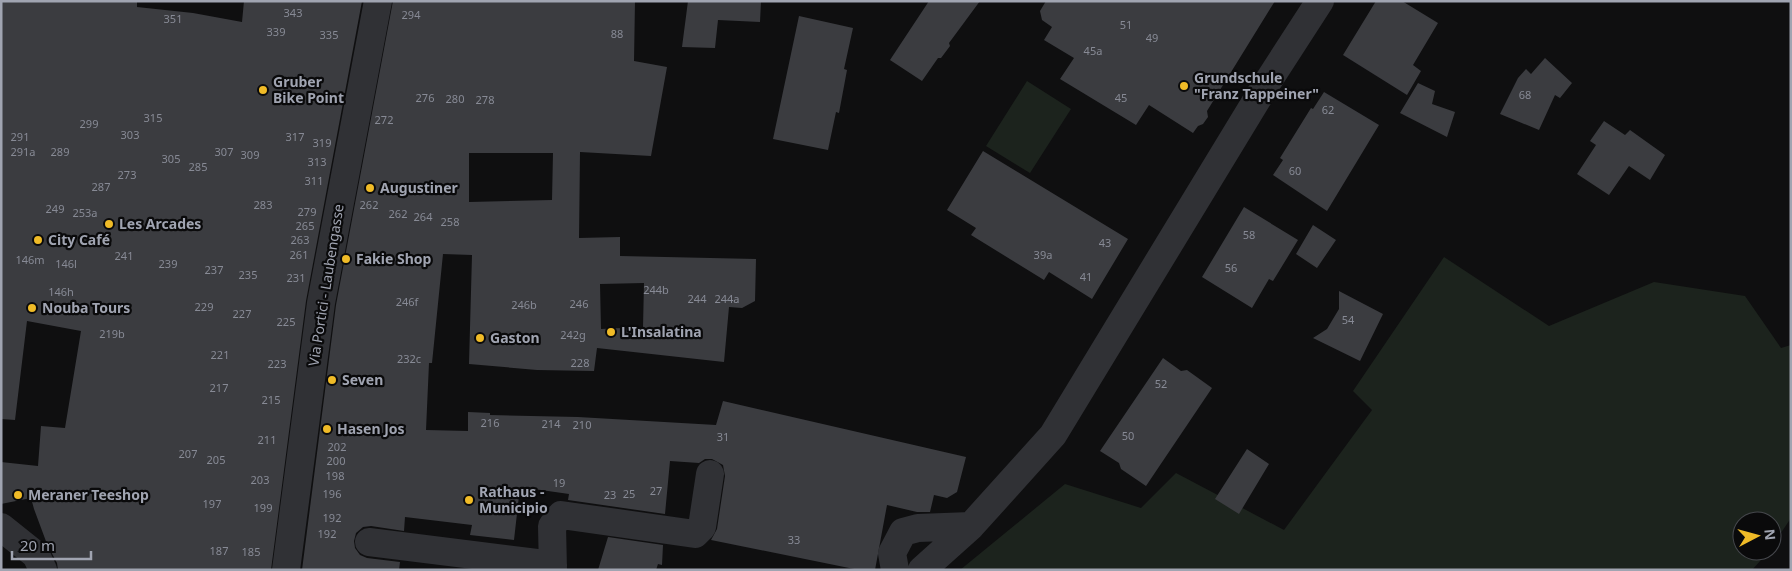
<svg xmlns="http://www.w3.org/2000/svg" width="1792" height="571" viewBox="0 0 1792 571" font-family="'Noto Sans',sans-serif">
	<style>
		.green { fill: #1c231d }
		.building { fill: #3b3c40; fill-rule: evenodd }
		.lines { fill: none; stroke-linecap: round; stroke-linejoin: round }
		.minor { stroke: #303135; stroke-width: 28 }
		.poi-dot { fill: #f0bb27; stroke: #0a0a0b; stroke-width: 2 }
		.labels { text-anchor: middle; stroke-width: 4.5; stroke-linejoin: round; paint-order: stroke }
		.number-label { font-size: 11px; fill: #878a95 }
		.poi-label { font-size: 14px; font-weight: bold; fill: #a0a4b1; stroke: #0a0a0b; text-anchor: start }
		.street-label { font-size: 14px; fill: #a0a4b1; stroke: #0a0a0b }
	</style>
	<rect width="100%" height="100%" fill="#0f0f10"/>
	<path class="green" d="M1027 81 1071 109 1030 173 986 146Z
		M1444 257 1549 326 1654 282 1745 296 1781 348 1791 345V518L1772 546V521H1742V551H1769L1752 570H960L1065 484 1141 508 1176 473 1284 530 1372 410 1353 391Z"/>
	<path class="building" d="M1 1H137V7L193 13 242 22 244 1H362L306 301 271 570H58L57 563 47 544 34 509 31 498 1 504V462L38 466 41 426 65 428 81 331 27 321 15 420 1 419Z
		M393 1H635L634 61 667 67 651 156 580 152 579 238 620 237V256L756 259 755 301 742 308 729 307 724 362 597 348 594 371 537 370 469 364 472 255 443 254 432 363H429L426 430 468 431V412L490 413V415L578 417 716 425 723 401 966 457 957 492 947 498 934 495 930 512H917L887 505 875 570H859L711 540 717 529 725 476 723 465 712 459H705L699 463 670 461 665 514 568 500 569 494 520 487 514 540 470 535 472 525 405 517 404 531 371 526 363 527 356 533 354 541 355 548 360 555 367 558 400 562 399 570H302L336 305ZM469 153H553L552 200 469 202ZM644 283 643 327 601 329 600 284Z
		M688 1H761L760 22 718 20 715 48 682 47Z
		M929 1H980L949 43 950 46 941 58H938L922 81 890 60Z
		M1046 1H1275L1207 111 1208 117 1203 124 1198 126 1193 133 1149 105 1136 125 1060 79 1074 58 1044 40 1052 27 1042 20 1040 11Z
		M1376 1H1402L1438 23 1413 65 1421 71 1407 95 1343 55Z
		M799 16 853 28 844 69 847 70 839 113 836 112 828 150 773 139Z
		M1545 58 1572 83 1560 98 1555 95 1539 130 1500 114 1518 78 1526 69 1531 74Z
		M1418 83 1435 91 1432 104 1455 112 1447 137 1400 113Z
		M1324 92 1379 125 1327 211 1273 175 1283 160 1280 158 1311 108 1313 109Z
		M1604 121 1625 135 1630 130 1665 155 1650 180 1629 166 1609 195 1577 174 1596 145 1590 141Z
		M983 151 1128 239 1092 299 1049 272 1044 280 971 235 976 228 947 210Z
		M1244 207 1298 240 1273 281 1269 279 1252 308 1202 277Z
		M1313 225 1336 240 1317 268 1296 254Z
		M1339 291 1383 314 1360 361 1313 338 1327 329 1339 309Z
		M1163 358 1181 371 1187 370 1212 388 1146 486 1121 469 1119 463 1100 451Z
		M1247 449 1269 464 1239 514 1215 499Z
		M608 537 663 545 662 565 658 564 656 570H598Z"/>
	<g class="lines">
		<path class="minor" d="M1 527 36 555 43 570
			M369 542 553 565
			M286 570 321 303 378 1
			M553 570 552 526 561 515 695 534 702 527 710 474
			M895 570 892 553 903 532 918 528 971 526
			M922 570 971 526 1053 435 1267 83 1320 1"/>
	</g>
	<g class="poi-dot">
		<circle cx="1184" cy="86" r="5"/>
		<circle cx="263" cy="90" r="5"/>
		<circle cx="370" cy="188" r="5"/>
		<circle cx="109" cy="224" r="5"/>
		<circle cx="38" cy="240" r="5"/>
		<circle cx="346" cy="259" r="5"/>
		<circle cx="32" cy="308" r="5"/>
		<circle cx="611" cy="332" r="5"/>
		<circle cx="480" cy="338" r="5"/>
		<circle cx="332" cy="380" r="5"/>
		<circle cx="327" cy="429" r="5"/>
		<circle cx="18" cy="495" r="5"/>
		<circle cx="469" cy="500" r="5"/>
	</g>
	<g class="labels">
		<g class="number-label">
			<text x="293" y="17">343</text>
			<text x="411" y="19">294</text>
			<text x="173" y="23">351</text>
			<text x="1126" y="29">51</text>
			<text x="276" y="36">339</text>
			<text x="617" y="38">88</text>
			<text x="329" y="39">335</text>
			<text x="1152" y="42">49</text>
			<text x="1093" y="55">45a</text>
			<text x="1525" y="99">68</text>
			<text x="425" y="102">276</text>
			<text x="1121" y="102">45</text>
			<text x="455" y="103">280</text>
			<text x="485" y="104">278</text>
			<text x="1328" y="114">62</text>
			<text x="153" y="122">315</text>
			<text x="384" y="124">272</text>
			<text x="89" y="128">299</text>
			<text x="130" y="139">303</text>
			<text x="20" y="141">291</text>
			<text x="295" y="141">317</text>
			<text x="322" y="147">319</text>
			<text x="23" y="156">291a</text>
			<text x="60" y="156">289</text>
			<text x="224" y="156">307</text>
			<text x="250" y="159">309</text>
			<text x="171" y="163">305</text>
			<text x="317" y="166">313</text>
			<text x="198" y="171">285</text>
			<text x="1295" y="175">60</text>
			<text x="127" y="179">273</text>
			<text x="314" y="185">311</text>
			<text x="101" y="191">287</text>
			<text x="263" y="209">283</text>
			<text x="369" y="209">262</text>
			<text x="55" y="213">249</text>
			<text x="307" y="216">279</text>
			<text x="85" y="217">253a</text>
			<text x="398" y="218">262</text>
			<text x="423" y="221">264</text>
			<text x="450" y="226">258</text>
			<text x="305" y="230">265</text>
			<text x="1249" y="239">58</text>
			<text x="300" y="244">263</text>
			<text x="1105" y="247">43</text>
			<text x="299" y="259">261</text>
			<text x="1043" y="259">39a</text>
			<text x="124" y="260">241</text>
			<text x="30" y="264">146m</text>
			<text x="66" y="268">146l</text>
			<text x="168" y="268">239</text>
			<text x="1231" y="272">56</text>
			<text x="214" y="274">237</text>
			<text x="248" y="279">235</text>
			<text x="1086" y="281">41</text>
			<text x="296" y="282">231</text>
			<text x="656" y="294">244b</text>
			<text x="61" y="296">146h</text>
			<text x="697" y="303">244</text>
			<text x="727" y="303">244a</text>
			<text x="407" y="306">246f</text>
			<text x="579" y="308">246</text>
			<text x="524" y="309">246b</text>
			<text x="204" y="311">229</text>
			<text x="242" y="318">227</text>
			<text x="1348" y="324">54</text>
			<text x="286" y="326">225</text>
			<text x="112" y="338">219b</text>
			<text x="573" y="339">242g</text>
			<text x="220" y="359">221</text>
			<text x="409" y="363">232c</text>
			<text x="580" y="367">228</text>
			<text x="277" y="368">223</text>
			<text x="1161" y="388">52</text>
			<text x="219" y="392">217</text>
			<text x="271" y="404">215</text>
			<text x="490" y="427">216</text>
			<text x="551" y="428">214</text>
			<text x="582" y="429">210</text>
			<text x="1128" y="440">50</text>
			<text x="723" y="441">31</text>
			<text x="267" y="444">211</text>
			<text x="337" y="451">202</text>
			<text x="188" y="458">207</text>
			<text x="216" y="464">205</text>
			<text x="336" y="465">200</text>
			<text x="335" y="480">198</text>
			<text x="260" y="484">203</text>
			<text x="559" y="487">19</text>
			<text x="656" y="495">27</text>
			<text x="332" y="498">196</text>
			<text x="629" y="498">25</text>
			<text x="610" y="499">23</text>
			<text x="212" y="508">197</text>
			<text x="263" y="512">199</text>
			<text x="332" y="522">192</text>
			<text x="327" y="538">192</text>
			<text x="794" y="544">33</text>
			<text x="219" y="555">187</text>
			<text x="251" y="556">185</text>
		</g>
		<g class="poi-label">
			<text x="1194" y="83">Grundschule<tspan x="1194" dy="16">"Franz Tappeiner"</tspan></text>
			<text x="273" y="87">Gruber<tspan x="273" dy="16">Bike Point</tspan></text>
			<text x="380" y="193">Augustiner</text>
			<text x="119" y="229">Les Arcades</text>
			<text x="48" y="245">City Café</text>
			<text x="356" y="264">Fakie Shop</text>
			<text x="42" y="313">Nouba Tours</text>
			<text x="621" y="337">L'Insalatina</text>
			<text x="490" y="343">Gaston</text>
			<text x="342" y="385">Seven</text>
			<text x="337" y="434">Hasen Jos</text>
			<text x="479" y="497">Rathaus -<tspan x="479" dy="16">Municipio</tspan></text>
			<text x="28" y="500">Meraner Teeshop</text>
		</g>
		<g class="street-label">
			<text transform="translate(326 285) rotate(-81)" y="5">Via Portici - Laubengasse</text>
		</g>
	</g>
	<rect width="1792" height="571" fill="none" stroke="#a0a4b1" stroke-width="5"/>
	<g transform="translate(1757 536) rotate(84)"><circle r="24" fill="#0a0a0b" stroke="#46484d"/>
	<path d="M0-4L9 19L0 12L-9 19Z" fill="#f0bb27"/>
	<text y="-8" font-size="14" font-weight="bold" text-anchor="middle" fill="#a0a4b1">N</text>
	</g>
	<path d="M12 551v8h79v-8" fill="none" stroke="#a0a4b1" stroke-width="2.5"/>
	<text x="20" y="551" font-size="15" fill="#a0a4b1" stroke="#0a0a0b" stroke-width="4" paint-order="stroke">20 m</text>
</svg>
